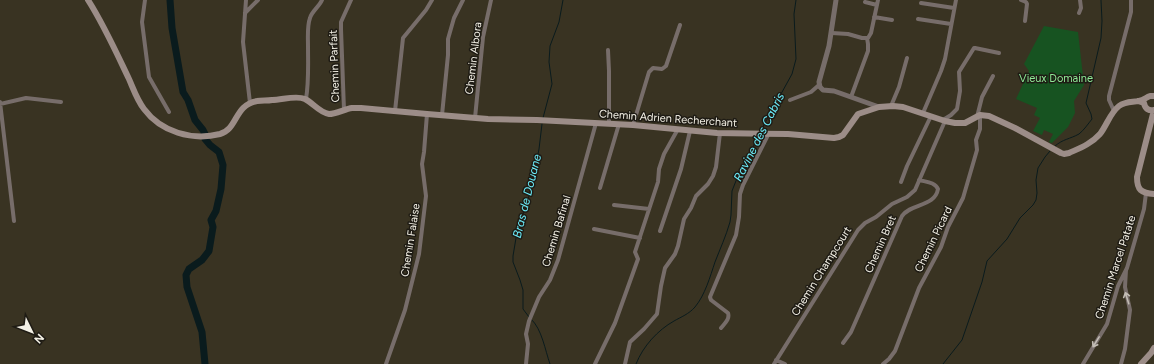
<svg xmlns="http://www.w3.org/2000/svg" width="1154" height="364" viewBox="0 0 1154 364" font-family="Figtree,sans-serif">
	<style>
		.green { fill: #175321 }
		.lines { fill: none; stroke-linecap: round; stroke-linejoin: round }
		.stream { stroke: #0a1b1d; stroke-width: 1 }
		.river { stroke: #0a1b1d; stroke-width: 7 }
		.minor { stroke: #776d6a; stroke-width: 4 }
		.tertiary { stroke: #776d6a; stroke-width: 5 }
		.secondary { stroke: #9c8d88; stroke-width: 6 }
		.oneway { stroke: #c2bcb4 }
		.labels { text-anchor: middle; stroke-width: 3; stroke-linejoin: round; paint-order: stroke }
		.street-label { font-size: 11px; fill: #f4f1e6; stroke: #1e1b14 }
		.park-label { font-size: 11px; fill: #8ee996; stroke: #1e1b14 }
		.water-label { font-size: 12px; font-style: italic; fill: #6ceefb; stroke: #1e1b14 }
	</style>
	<rect width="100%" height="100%" fill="#393322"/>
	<path class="green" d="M1044 26 1078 32 1084 85 1074 101 1075 113 1068 127 1052 143 1049 142 1053 134 1044 130 1042 135 1033 131 1040 118 1034 115 1037 108 1016 99 1029 71 1024 64Z"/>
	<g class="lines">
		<path class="stream" d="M543 118 552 84 549 62 550 46 559 22 563 0
			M760 132 792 74 796 59 794 14 796 0
			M1055 146C1063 139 1070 139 1079 134 1084 130 1088 124 1092 119L1091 114 1086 103 1101 38 1102 21 1101 0
			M529 317 523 309V290L520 280 513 262V256L517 232 528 200 535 169 539 149 542 124
			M531 319C542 329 545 350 550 364
			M636 364C643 346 658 330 674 321 681 317 689 314 695 307 705 295 710 277 715 262 720 249 726 236 730 222L731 215 732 191 741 168 748 158 758 136
			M943 364 962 340 982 282 987 261 1007 239 1020 218 1033 205 1036 200 1037 193 1036 180 1038 168 1045 157 1050 151"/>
		<path class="river" d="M170 0 172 28 183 92 188 100 195 120 203 130 205 134V139L210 145 219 152 223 165 221 189 216 211 211 220 213 227 209 251 202 260 189 269 186 275 187 287 202 332 205 364"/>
		<path class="minor" d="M145 0 142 22 149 77 169 112
			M246 0 243 42 250 103
			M1021 0 1026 2 1027 4 1025 21
			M865 2 877 5
			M921 3 954 8
			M245 13 258 0
			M1079 13 1081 8 1080 0
			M874 17 892 20
			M918 19 951 24
			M832 33 848 34 862 38H868L871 33 878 0
			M608 50 609 71V123
			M851 97 868 51V44L867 38
			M306 99C309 82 308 64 308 46 308 37 307 26 310 18 312 11 319 7 322 0
			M790 100 811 92 819 85
			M0 102 14 221
			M0 104 26 98 61 102
			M891 106 899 87 907 58
			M344 110 341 29V22L351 0
			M395 111 403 38 426 10 432 0
			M1114 111 1109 100V96L1131 12V0
			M923 113 941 71 945 59 956 0
			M442 115 448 55V39L454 18 463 0
			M977 117 982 97 993 76
			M475 118 483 37 491 0
			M943 120 951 115 957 109 960 91 959 72 974 48H975L999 53
			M633 125 649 72 653 68 662 69 666 66 680 25
			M901 182 907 166 931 116
			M600 188 619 124
			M614 205 649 209
			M594 229 640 238
			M660 231 681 169 690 131
			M721 328C725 323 730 319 728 313L711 300 710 297 736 235 739 217 740 194 743 185 769 133
			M843 343 851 332 902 216C911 203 935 207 938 189 935 182 926 182 919 180
			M776 360 785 364
			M386 364 405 310 419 254 426 196 422 164 424 152 427 114
			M526 364 528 344 526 334 529 321 539 297 550 280 558 260 596 123
			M595 364 615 323 638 259 635 252 658 182 659 169 664 154 678 129
			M625 364 630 342 644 329 657 314 661 286 665 268 675 254 678 246 684 219 691 208 696 196 708 184 713 176 716 167 720 133
			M774 364 858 230 865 223 876 217 892 204 907 197 915 190 945 121
			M883 364 889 359 895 351 919 288 941 247 948 227 963 198 977 150 976 140 980 129V115
			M1083 364 1107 324 1118 286 1127 268 1144 209 1146 193
			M1121 364 1125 349 1130 310 1125 287 1126 270"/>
		<path class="tertiary" d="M836 0 829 46 819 82 820 87 823 90 834 91 879 107"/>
		<path class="secondary" d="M88 0C104 25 116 52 129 79 133 88 137 100 144 109 161 132 192 141 220 134 238 129 234 105 257 101 262 100 267 101 272 100 282 100 296 95 305 99 313 103 320 113 329 114 336 114 345 109 352 108 355 108 358 108 361 108L427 114 488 119 537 120 633 125 717 133 788 134 834 138 839 137 843 135 858 114 879 107 893 106 903 107 945 121 955 123H965L980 115 989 116 1015 128 1061 153 1064 154 1069 153C1080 148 1091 144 1100 134 1107 125 1110 113 1119 106 1127 100 1134 103 1142 100 1145 99 1147 97 1150 96H1154
			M1138 101 1144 103C1145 109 1149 111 1154 110
			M1154 110 1137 177C1137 190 1141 193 1154 194
			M1141 364 1151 353 1154 348"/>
	</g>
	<defs><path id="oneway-shaft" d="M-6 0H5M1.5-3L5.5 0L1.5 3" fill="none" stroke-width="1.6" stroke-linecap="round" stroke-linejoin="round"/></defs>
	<g class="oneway">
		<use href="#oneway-shaft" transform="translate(1127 298) rotate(-107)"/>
		<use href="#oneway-shaft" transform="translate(1096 342) rotate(122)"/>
	</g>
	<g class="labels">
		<g class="street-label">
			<text transform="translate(473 58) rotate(-83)" y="4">Chemin Albora</text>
			<text transform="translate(334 66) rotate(-92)" y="4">Chemin Parfait</text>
			<text transform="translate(668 118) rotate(4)" y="4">Chemin Adrien Recherchant</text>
			<text transform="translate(556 231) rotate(-73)" y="4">Chemin Bafinal</text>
			<text transform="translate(933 239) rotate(-64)" y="4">Chemin Picard</text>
			<text transform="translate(410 240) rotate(-81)" y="4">Chemin Falaise</text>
			<text transform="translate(880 244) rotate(-66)" y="4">Chemin Bret</text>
			<text transform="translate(1115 267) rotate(-72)" y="4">Chemin Marcel Patate</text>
			<text transform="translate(821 271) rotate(-58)" y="4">Chemin Champcourt</text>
		</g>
		<g class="park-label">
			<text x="1056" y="82">Vieux Domaine</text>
		</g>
		<g class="water-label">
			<text transform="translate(759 137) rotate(-63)" y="4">Ravine des Cabris</text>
			<text transform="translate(527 196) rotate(-76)" y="4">Bras de Douane</text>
		</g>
	</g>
	<g transform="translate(32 332) rotate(133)" stroke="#1e1b14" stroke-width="3" paint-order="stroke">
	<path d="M0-3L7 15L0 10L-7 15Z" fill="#f4f1e6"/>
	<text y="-6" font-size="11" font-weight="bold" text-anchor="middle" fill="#f4f1e6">N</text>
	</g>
</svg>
